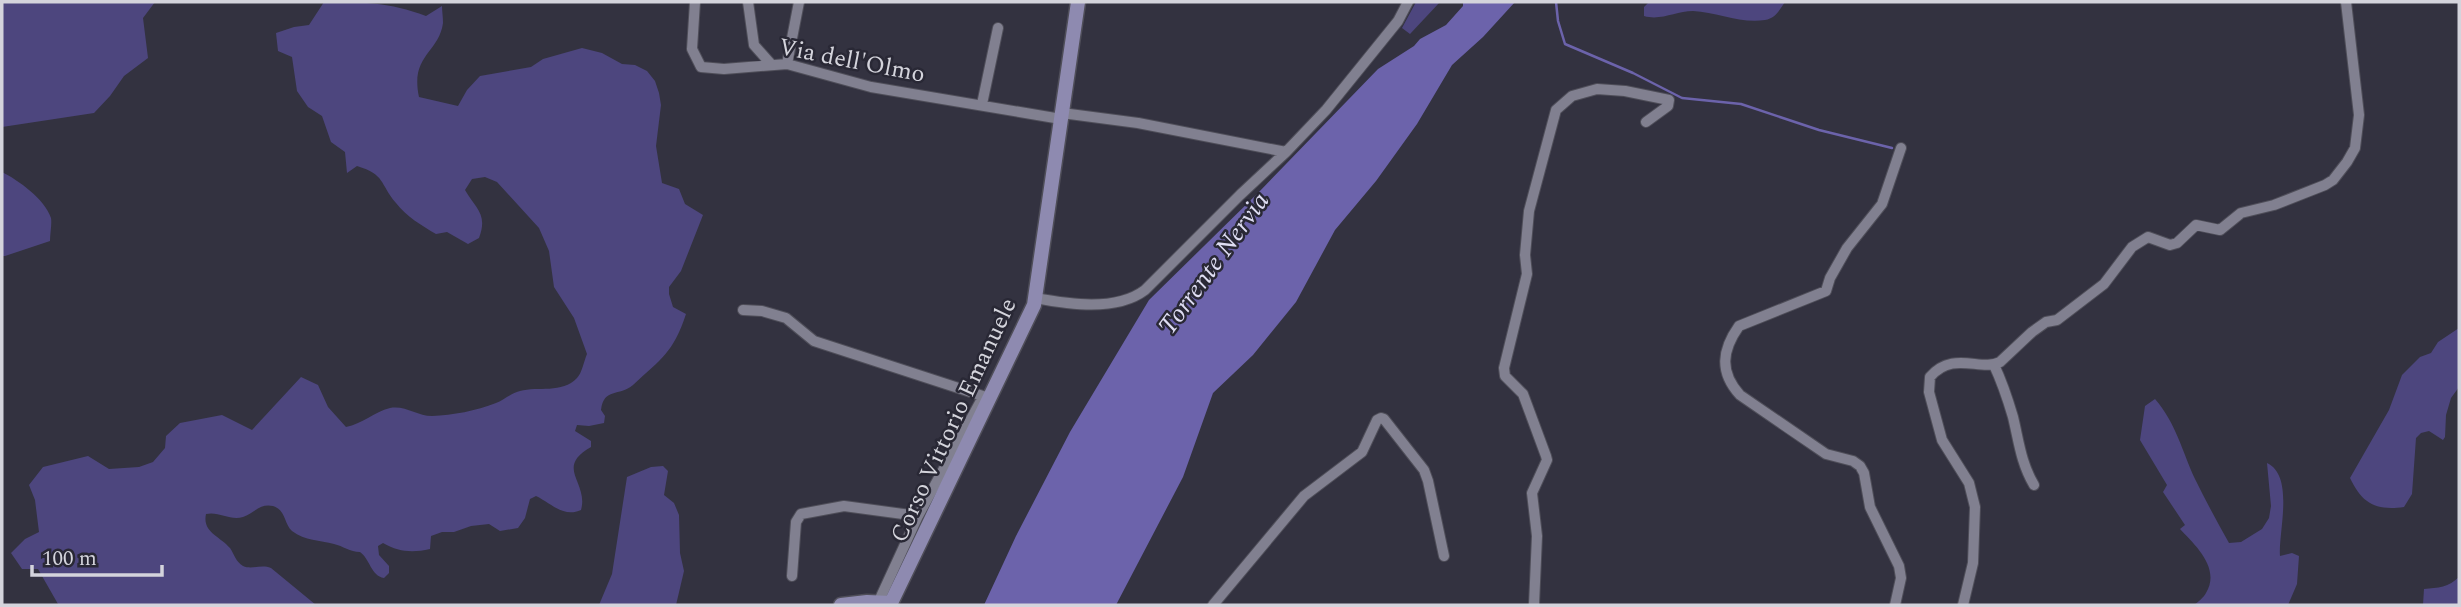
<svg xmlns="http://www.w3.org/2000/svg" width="2461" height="607" viewBox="0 0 2461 607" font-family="Spectral,serif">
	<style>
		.green { fill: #4d467e }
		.water { fill: #6c63ab }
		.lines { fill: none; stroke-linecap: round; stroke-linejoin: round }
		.stream { stroke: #6c63ab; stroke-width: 2.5 }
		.street-casing { stroke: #4f4e59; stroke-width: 12 }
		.secondary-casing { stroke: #4f4e59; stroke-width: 17 }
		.street { stroke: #818090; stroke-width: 10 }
		.secondary { stroke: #8e8ab0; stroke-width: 14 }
		.labels { text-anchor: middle; stroke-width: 5; stroke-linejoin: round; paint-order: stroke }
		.street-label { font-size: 24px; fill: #d4d4dc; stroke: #292835 }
		.water-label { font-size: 26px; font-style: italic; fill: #deddf2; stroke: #292835 }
	</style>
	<rect width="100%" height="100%" fill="#333240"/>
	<path class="green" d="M2 2H155L143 18 148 58 124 76 110 96 94 113 2 127Z
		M324 2C363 2 389 2 426 16L442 6C442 11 443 17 443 23 439 53 410 55 419 97L458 106 467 90 480 76 531 67 543 59 582 48 602 53 622 64 635 65 647 71 655 81 659 93 661 105 656 146 662 183 679 189 685 204 703 215 681 271 669 287V294L673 307 686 314C673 353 662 358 633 385 619 397 604 387 601 410L605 416 604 423 589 426 577 425 575 431 591 441V447C554 468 589 482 581 510 563 518 551 503 536 496L530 499 525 518 518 528 500 531 489 524 471 526 454 532H442L431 536 430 549C412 553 399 552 383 543L378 546 379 555 389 566V573L384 578C371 576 370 559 360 552 350 552 343 546 334 544 320 540 305 541 292 531 284 524 286 510 273 506 260 503 254 513 243 517 230 521 219 511 206 514 202 532 220 536 230 548 234 554 236 562 243 566 252 570 261 564 271 568L316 605 58 604 38 569H22L11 553 25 539 39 532 35 500 29 485 43 467 88 456 109 469 139 467 153 462 165 448 166 436 180 423 222 415 252 430 301 377 318 385 328 407 346 427C362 424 374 412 390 408 405 405 417 416 432 416 453 415 476 411 496 403 504 400 511 393 520 391 538 386 562 394 577 378 582 373 584 361 587 354L574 318 554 287 549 251 539 228 497 182 485 177 472 179 465 190C476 209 488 214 479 238L468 244 447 232 436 234C422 226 406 216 396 203 379 183 386 175 357 166L347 173 345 152 331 142 322 116 308 107 297 91 292 57 278 51 276 33 294 27 309 25Z
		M1416 2H1440L1410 34 1402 28Z
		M1649 2H1785C1780 9 1776 18 1765 20 1741 24 1717 12 1693 11 1676 11 1661 21 1644 16V7Z
		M2 172C18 180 45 199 51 218 52 224 50 234 50 241L5 256H2Z
		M2459 328V387L2451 398 2446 415 2445 437 2443 440 2429 431 2421 433 2416 438 2412 494 2404 507C2375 511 2362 503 2350 478L2389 410 2402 375 2420 357 2431 353 2438 342Z
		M2155 399C2176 423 2182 451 2195 479 2206 501 2217 522 2229 543L2241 542 2262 529 2269 518 2271 506 2267 463C2295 476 2278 533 2280 556L2292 553 2299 556 2297 584 2288 605H2194C2198 602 2204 597 2206 593 2221 568 2195 545 2180 529L2185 525 2163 492 2167 485 2140 440 2145 406Z
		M663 466 668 471 664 495 674 503 679 515 680 553 684 571 676 605H599L612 574 627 477 651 467Z
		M2459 577V605H2423L2424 589C2438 588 2449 587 2459 577Z"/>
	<path class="water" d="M1463 2H1515L1483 37 1452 65 1417 124 1376 181 1335 230 1296 302 1253 355 1213 393 1183 477 1116 605H984L1016 536 1070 432 1149 300 1258 193 1378 69 1414 46 1420 39 1446 25 1463 6Z"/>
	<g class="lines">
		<path class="stream" d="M1556 2 1558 21 1565 44 1633 73 1682 98 1741 104 1819 130 1892 148"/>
		<g class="street-casing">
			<path id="street" d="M695 2 692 49 701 67 724 69 787 64 871 87 1061 119
				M748 2 754 45 771 64
				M787 64 799 2
				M982 104 998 28
				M1062 113 1138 123 1286 152
				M1035 298C1068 304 1116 312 1145 290L1240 195 1286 152 1326 110 1398 21 1408 2
				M743 310 762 311 786 318 814 341 989 398
				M1994 365C2002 382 2008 400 2013 417 2019 442 2021 463 2034 485
				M792 576 796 522 801 514 844 506 918 516
				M877 605 918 516 983 397
				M1213 605 1304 496 1362 452 1377 420 1381 418 1384 419 1424 470 1428 481 1444 556
				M1534 605 1537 536 1532 493 1547 460 1546 456 1523 394 1505 376 1504 368 1527 274 1525 255 1529 211 1556 110 1572 96 1597 89 1625 91 1669 100 1668 106 1646 122
				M1895 605 1901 578 1899 566 1870 507 1864 473 1860 466 1853 461 1826 454 1740 395C1719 372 1722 350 1739 326L1826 291 1830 278 1847 248 1882 204 1901 148
				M1963 605 1973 563 1975 507 1969 483 1942 440 1929 392 1930 377C1953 350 1981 372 2000 362L2032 332 2046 322 2057 320 2104 284 2132 247 2148 237 2170 245 2177 243 2196 225 2220 230 2241 213 2274 205 2325 185 2333 180 2347 162 2355 148 2359 115 2346 2"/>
		</g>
		<g class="secondary-casing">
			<path id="secondary" d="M841 605 867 602 891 603
				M890 605 1034 305 1078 2"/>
		</g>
		<use href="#street" class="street"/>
		<use href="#secondary" class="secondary"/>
	</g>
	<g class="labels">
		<g class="street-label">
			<text transform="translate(852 60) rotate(11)" y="8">Via dell'Olmo</text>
			<text transform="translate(953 420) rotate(-65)" y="8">Corso Vittorio Emanuele</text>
		</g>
		<g class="water-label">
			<text transform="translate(1213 263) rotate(-54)" y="9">Torrente Nervia</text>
		</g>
	</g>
	<rect width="2461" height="607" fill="none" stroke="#d4d4dc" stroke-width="7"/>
	<path d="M32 565v10h130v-10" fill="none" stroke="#d4d4dc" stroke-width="3.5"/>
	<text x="42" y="565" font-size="21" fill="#d4d4dc" stroke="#292835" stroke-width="5" paint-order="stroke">100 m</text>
</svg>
